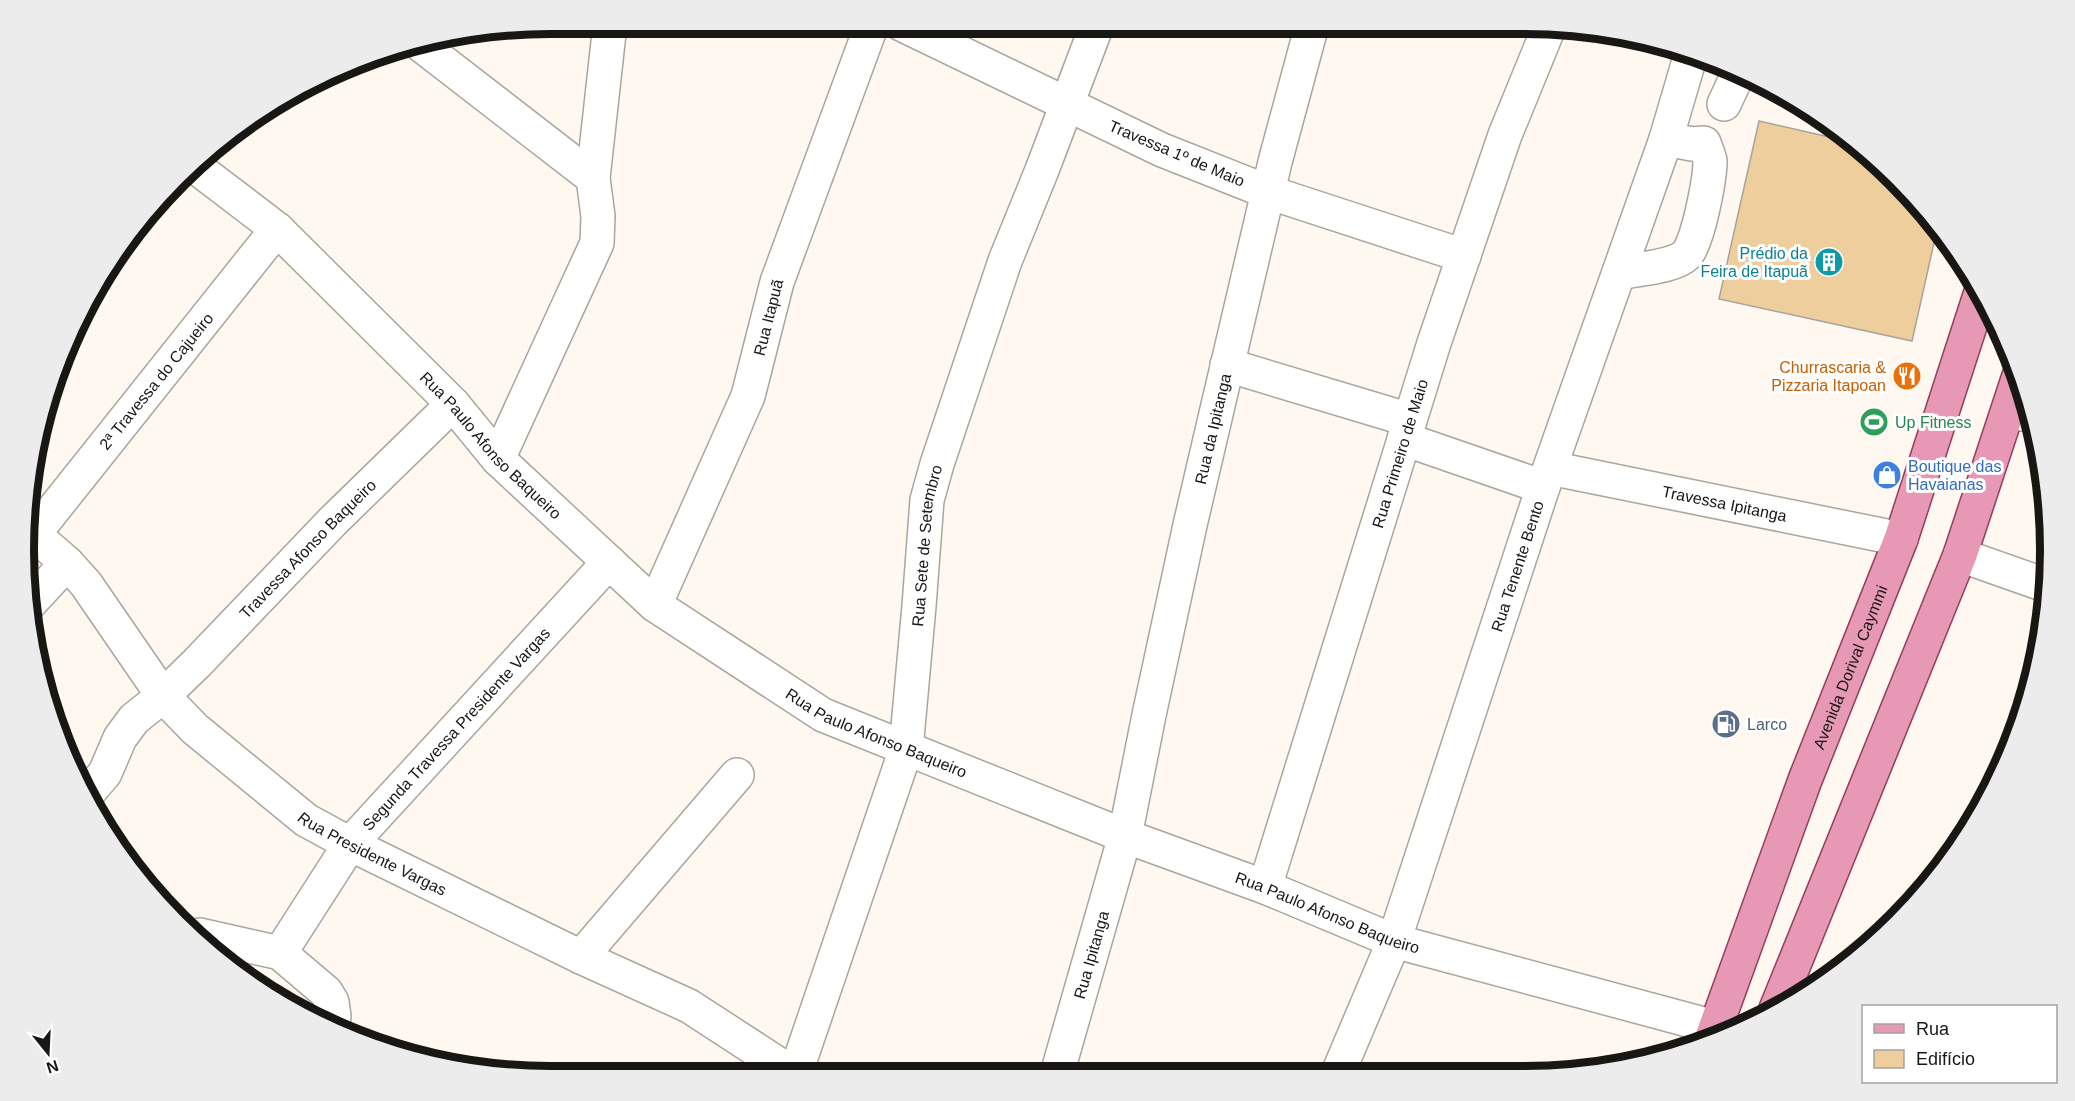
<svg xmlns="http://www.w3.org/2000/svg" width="2075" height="1101" viewBox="0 0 2075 1101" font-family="Helvetica,sans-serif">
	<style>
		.building { fill: #efce9d; stroke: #a9a49b; stroke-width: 1.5 }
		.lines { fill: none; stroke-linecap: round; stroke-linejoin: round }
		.minor-casing { stroke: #aba59d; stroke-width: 36 }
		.major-casing { stroke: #933e5c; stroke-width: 36 }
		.minor { stroke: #fff; stroke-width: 33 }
		.major { stroke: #e698b5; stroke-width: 33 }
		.labels { text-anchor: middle; stroke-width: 6; stroke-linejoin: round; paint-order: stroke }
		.street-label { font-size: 16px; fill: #191714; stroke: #fff }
		.culture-label { font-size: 16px; fill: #0d838f; stroke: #fff; text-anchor: end }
		.food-label { font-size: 16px; fill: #c56008; stroke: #fff; text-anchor: end }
		.leisure-label { font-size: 16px; fill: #27864d; stroke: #fff; text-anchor: start }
		.shop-label { font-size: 16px; fill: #366cbe; stroke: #fff; text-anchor: start }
		.service-label { font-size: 16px; fill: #4e5e75; stroke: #fff; text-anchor: start }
		.rim { fill: none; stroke: #191714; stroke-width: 8 }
	</style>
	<rect width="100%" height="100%" fill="#fff8f0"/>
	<path class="building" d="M1759 121 1855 143 1871 154 1938 225 1912 341 1719 299Z"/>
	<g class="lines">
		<g class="minor-casing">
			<g id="minor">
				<path d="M901 24 1162 150 1268 192 1464 256"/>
				<path d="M421 45 593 178"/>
				<path d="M1724 104 1738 74"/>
				<path id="s1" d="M197 168 277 229 453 404 498 459 655 605 823 715 1125 836 1265 887 1394 941 1703 1024 1716 1029"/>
				<path d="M1619 273C1636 269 1674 267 1686 255 1698 244 1710 178 1710 161 1709 155 1706 149 1704 143L1692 144 1666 139"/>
				<path d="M1227 365 1410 420"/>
				<path d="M2007 414H2033"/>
				<path d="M1404 439 1543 487"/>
				<path d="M498 459 597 243 598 216 593 178 610 24"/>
				<path id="s2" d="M1550 468 1901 539"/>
				<path id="s3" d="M30 531 67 563 86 584 163 696 195 729 306 820 350 844 581 957 689 1006 795 1075"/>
				<path d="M34 534 277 229"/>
				<path d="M1960 555 2048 586"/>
				<path d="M29 604 67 563"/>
				<path id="s4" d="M655 605 748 396 777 282 872 24"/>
				<path id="s5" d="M89 792 105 773 120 738 134 719 163 696 197 663 333 521 453 404"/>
				<path id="s6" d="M1265 887 1434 343 1505 135 1550 25"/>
				<path d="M200 935 280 953 326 992 332 1002 334 1016 333 1025"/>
				<path id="s7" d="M280 953 350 844 609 562"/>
				<path d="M581 957 737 775"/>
				<path id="s8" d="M1338 1073 1394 941 1543 487 1666 139 1691 54"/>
				<path id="s9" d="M1057 1074 1125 836 1149 715 1190 525 1275 162 1312 25"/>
				<path id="s10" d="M795 1075 906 749 919 606 927 500 937 464 1005 261 1042 170 1097 25"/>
			</g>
		</g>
		<g class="major-casing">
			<g id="major">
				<path d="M1776 1009 1960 555 2019 376"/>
				<path id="s11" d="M1711 1040 1805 780 1901 539 1981 292"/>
			</g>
		</g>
		<use href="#minor" class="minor"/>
		<use href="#major" class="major"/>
	</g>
	<defs>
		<g id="building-disc" transform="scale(1.5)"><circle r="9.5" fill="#0f9aa8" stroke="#fff"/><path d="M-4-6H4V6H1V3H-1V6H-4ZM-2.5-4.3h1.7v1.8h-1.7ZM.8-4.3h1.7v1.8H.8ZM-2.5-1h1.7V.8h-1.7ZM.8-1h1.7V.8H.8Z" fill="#fff"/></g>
		<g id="restaurant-disc" transform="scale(1.5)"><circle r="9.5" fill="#e8710a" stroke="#fff"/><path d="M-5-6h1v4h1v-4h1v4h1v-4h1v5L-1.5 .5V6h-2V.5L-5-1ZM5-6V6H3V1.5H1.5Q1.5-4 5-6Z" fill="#fff"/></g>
		<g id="stadium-disc" transform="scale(1.5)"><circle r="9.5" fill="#2e9e5b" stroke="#fff"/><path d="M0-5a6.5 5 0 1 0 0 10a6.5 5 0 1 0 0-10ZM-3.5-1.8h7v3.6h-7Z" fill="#fff"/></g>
		<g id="shop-disc" transform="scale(1.5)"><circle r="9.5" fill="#3f7fe0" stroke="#fff"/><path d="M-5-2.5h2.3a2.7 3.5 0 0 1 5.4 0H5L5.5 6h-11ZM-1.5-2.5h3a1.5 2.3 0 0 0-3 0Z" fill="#fff"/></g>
		<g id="fuel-disc" transform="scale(1.5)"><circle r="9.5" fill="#5c6f8a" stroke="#fff"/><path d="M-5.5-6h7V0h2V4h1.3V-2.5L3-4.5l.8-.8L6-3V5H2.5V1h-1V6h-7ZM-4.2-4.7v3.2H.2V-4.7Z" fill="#fff"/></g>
	</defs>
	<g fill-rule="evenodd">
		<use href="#building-disc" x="1829" y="262"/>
		<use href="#restaurant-disc" x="1907" y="376"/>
		<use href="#stadium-disc" x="1874" y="422"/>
		<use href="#shop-disc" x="1887" y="475"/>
		<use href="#fuel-disc" x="1726" y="724"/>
	</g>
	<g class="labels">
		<g class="street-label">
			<text transform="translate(1177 153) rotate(23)" y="6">Travessa 1º de Maio</text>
			<text dy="6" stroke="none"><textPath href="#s4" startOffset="310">Rua Itapuã</textPath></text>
			<text transform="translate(156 381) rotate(-51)" y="6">2ª Travessa do Cajueiro</text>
			<text dy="6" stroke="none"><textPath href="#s9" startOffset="664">Rua da Ipitanga</textPath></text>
			<text dy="6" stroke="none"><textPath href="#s1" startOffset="405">Rua Paulo Afonso Baqueiro</textPath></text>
			<text dy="6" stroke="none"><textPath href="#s6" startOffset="454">Rua Primeiro de Maio</textPath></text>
			<text dy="6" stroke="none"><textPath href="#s2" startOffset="178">Travessa Ipitanga</textPath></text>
			<text dy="6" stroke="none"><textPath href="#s10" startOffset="549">Rua Sete de Setembro</textPath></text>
			<text dy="6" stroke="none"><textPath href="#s5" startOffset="330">Travessa Afonso Baqueiro</textPath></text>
			<text dy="6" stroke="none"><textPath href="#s8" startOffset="538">Rua Tenente Bento</textPath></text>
			<text dy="6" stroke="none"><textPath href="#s11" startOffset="398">Avenida Dorival Caymmi</textPath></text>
			<text dy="6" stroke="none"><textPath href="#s7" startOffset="286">Segunda Travessa Presidente Vargas</textPath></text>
			<text dy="6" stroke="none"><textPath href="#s1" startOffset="891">Rua Paulo Afonso Baqueiro</textPath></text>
			<text dy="6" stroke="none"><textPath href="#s3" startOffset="477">Rua Presidente Vargas</textPath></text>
			<text dy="6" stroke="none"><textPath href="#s1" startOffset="1377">Rua Paulo Afonso Baqueiro</textPath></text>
			<text dy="6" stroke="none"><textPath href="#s9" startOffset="124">Rua Ipitanga</textPath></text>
		</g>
		<g class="culture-label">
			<text x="1808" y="259">Prédio da<tspan x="1808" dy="18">Feira de Itapuã</tspan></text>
		</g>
		<g class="food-label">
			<text x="1886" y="373">Churrascaria &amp;<tspan x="1886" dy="18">Pizzaria Itapoan</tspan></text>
		</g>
		<g class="leisure-label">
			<text x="1895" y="428">Up Fitness</text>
		</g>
		<g class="shop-label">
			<text x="1908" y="472">Boutique das<tspan x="1908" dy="18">Havaianas</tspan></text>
		</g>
		<g class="service-label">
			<text x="1747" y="730">Larco</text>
		</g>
	</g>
	<path d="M0 0H2075V1101H0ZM550 34H1524A516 516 0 0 1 2040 550V550A516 516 0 0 1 1524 1066H550A516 516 0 0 1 34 550V550A516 516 0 0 1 550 34Z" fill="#edecec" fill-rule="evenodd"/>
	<path class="rim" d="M550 34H1524A516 516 0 0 1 2040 550V550A516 516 0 0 1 1524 1066H550A516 516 0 0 1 34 550V550A516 516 0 0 1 550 34Z"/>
	<rect x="1862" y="1005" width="195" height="78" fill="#ffffff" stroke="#a3a2a1" stroke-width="1.5"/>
	<rect x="1874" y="1024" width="30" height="9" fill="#e698b5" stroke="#a3a2a1" stroke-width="1.5"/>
	<text x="1916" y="1035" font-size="18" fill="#191714">Rua</text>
	<rect x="1874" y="1050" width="30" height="18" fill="#efce9d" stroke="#a3a2a1" stroke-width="1.5"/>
	<text x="1916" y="1065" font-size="18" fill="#191714">Edifício</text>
	<g transform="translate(48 1053) rotate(162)" stroke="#ffffff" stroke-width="4.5" paint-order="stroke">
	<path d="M0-4.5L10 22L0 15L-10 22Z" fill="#191714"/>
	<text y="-9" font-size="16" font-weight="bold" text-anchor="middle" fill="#191714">N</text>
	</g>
</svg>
